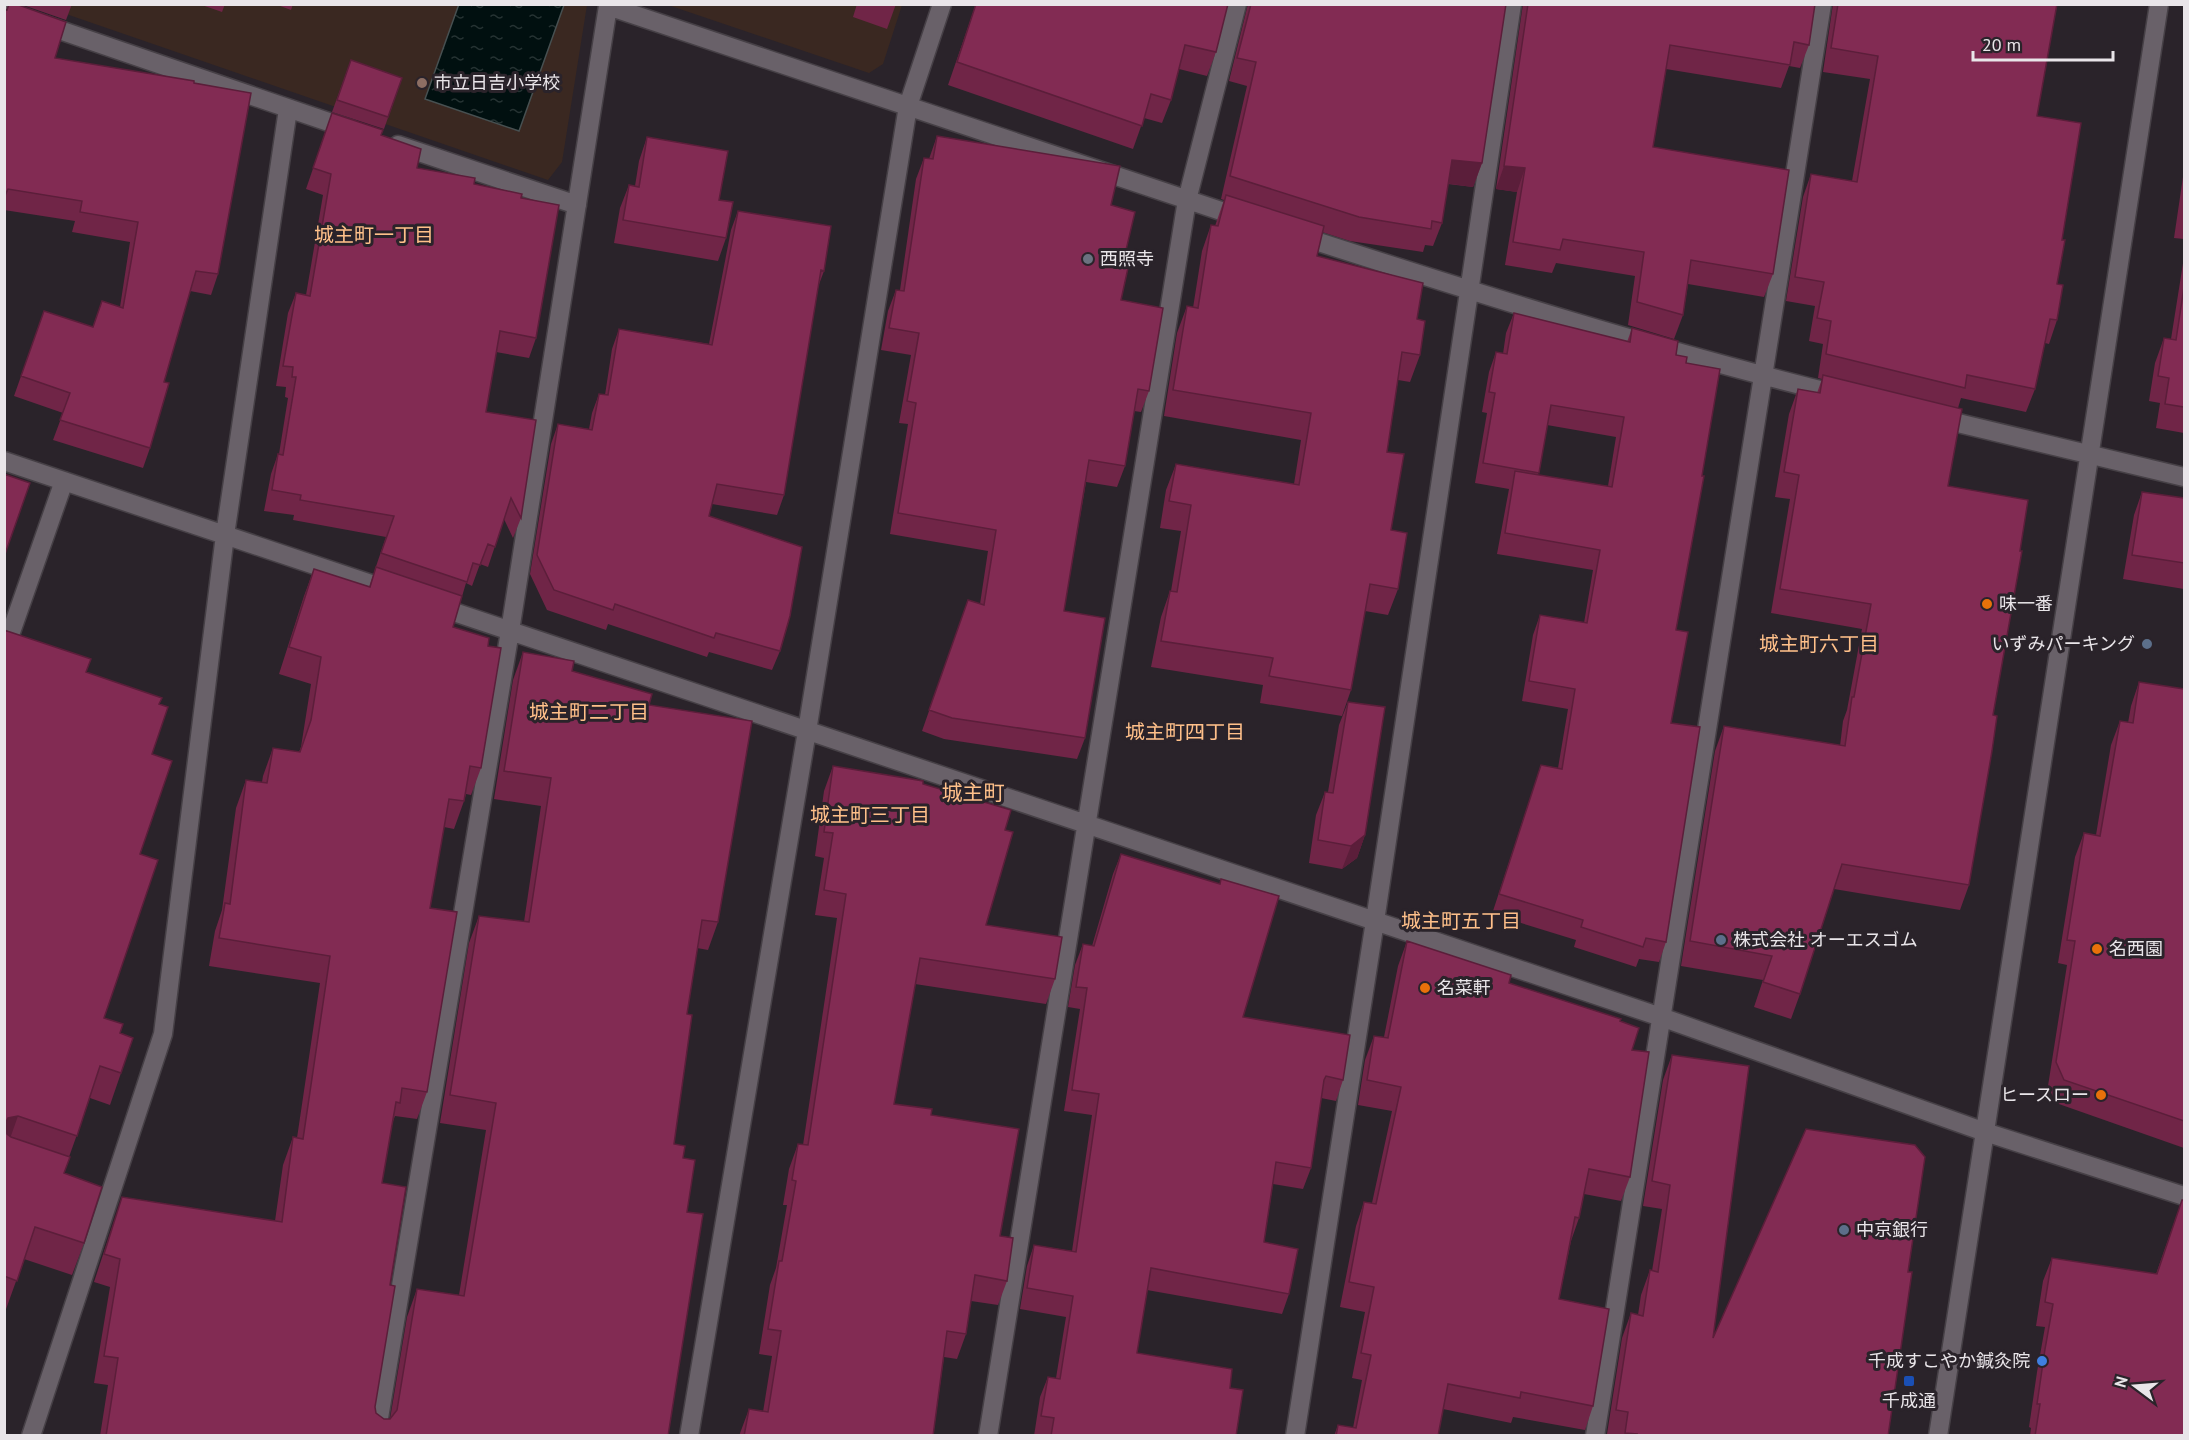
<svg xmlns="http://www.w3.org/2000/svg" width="2189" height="1440" viewBox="0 0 2189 1440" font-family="'PT Sans','Noto Sans JP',sans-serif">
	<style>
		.education { fill: #3a2821 }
		.water { fill: url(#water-ripples); stroke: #475051; stroke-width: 1.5 }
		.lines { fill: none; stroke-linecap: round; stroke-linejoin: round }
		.minor-casing { stroke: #464046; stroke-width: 21 }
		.minor { stroke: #696169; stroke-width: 18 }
		.wall { fill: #702547; fill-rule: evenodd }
		.shaded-wall { fill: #5b1e3a }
		.building { fill: #822b53; stroke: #5b1e3a; stroke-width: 1.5 }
		.education-dot { fill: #8d6e63; stroke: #2a232a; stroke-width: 2 }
		.worship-dot { fill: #6b7280; stroke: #2a232a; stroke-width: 2 }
		.food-dot { fill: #e8710a; stroke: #2a232a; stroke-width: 2 }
		.service-dot { fill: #5c6f8a; stroke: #2a232a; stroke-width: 2 }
		.shop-dot { fill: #3f7fe0; stroke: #2a232a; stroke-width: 2 }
		.transit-dot { fill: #1a4fb4; stroke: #2a232a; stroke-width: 2 }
		.labels { text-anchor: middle; stroke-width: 6; stroke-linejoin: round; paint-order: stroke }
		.poi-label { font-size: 18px; fill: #e9e5e9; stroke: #2a232a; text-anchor: start }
		.neighbourhood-label { font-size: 20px; fill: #ffc08a; stroke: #2a232a }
		.quarter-label { font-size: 21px; fill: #ffc08a; stroke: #2a232a }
	</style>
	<defs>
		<pattern id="water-ripples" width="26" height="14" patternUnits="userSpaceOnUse" patternTransform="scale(1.5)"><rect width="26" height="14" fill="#011010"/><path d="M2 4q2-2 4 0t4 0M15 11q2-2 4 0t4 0" fill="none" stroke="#263333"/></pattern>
	</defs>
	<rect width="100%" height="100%" fill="#2a232a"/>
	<path class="education" d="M40 5H587L562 162 548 180Z
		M668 5H902L883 64 869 73Z"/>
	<path class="water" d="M459 4 564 5 519 131 425 99Z"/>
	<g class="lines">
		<g class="minor-casing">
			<path id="minor" d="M4 11 352 130
				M398 145 577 205
				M1297 235C1476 293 1657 350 1840 395
				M1937 418 2184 477
				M4 461 392 591
				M436 606 1661 1017 1985 1132 2184 1196
				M4 652 64 481
				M31 1436 163 1034 225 535 288 109
				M376 1436 510 631 608 6 1242 218
				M689 1436 807 731 908 106 942 4
				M988 1436 1187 200 1237 4
				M1295 1436 1375 921 1512 4
				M1595 1436 1822 4
				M1938 1436 2159 4"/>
		</g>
		<use href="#minor" class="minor"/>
	</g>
	<path class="wall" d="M20 4H72L66 20Z
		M199 4H225L222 12Z
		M275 4H293L291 10Z
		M857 4H896L887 29 853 17Z
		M976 4H1228L1216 52 1207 76 1179 69 1171 100 1162 123 1144 118 1133 149 948 85Z
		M1248 4H1506L1482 163 1473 187 1448 184 1442 223 1433 246 1425 245 1423 252 1350 241 1322 232 1317 256 1417 319 1420 355 1410 382 1398 380 1387 452 1391 530 1398 589 1388 615 1365 611 1351 690 1342 716 1260 703 1263 685 1151 667 1161 617 1170 591H1171L1181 531 1160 528 1166 490 1176 464 1294 484 1301 440 1164 416 1177 333 1187 306 1193 308 1202 251 1211 225 1215 226 1224 200 1221 199 1247 86 1229 81Z
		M1523 4H1815L1809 45 1800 68 1789 66 1781 88 1666 69 1653 147 1773 274 1764 297 1688 284 1683 315 1674 339 1628 325 1635 276 1556 263 1552 273 1505 265 1517 192 1496 189Z
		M1833 4H2057L2037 116 2062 240 2057 284V320L2049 344 2045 343 2035 389 2026 412 1961 398 1958 408 1948 486 1993 715 1969 885 1960 910 1834 889 1800 994 1791 1019 1754 1007 1763 980 1681 966 1715 751 1724 726 1840 746 1843 721 1847 710 1862 629 1771 613 1790 499 1775 497 1789 414 1798 389 1817 393 1822 379 1818 378 1823 344 1809 341 1815 306 1786 301 1803 197 1811 174 1852 181 1870 79 1823 72Z
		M4 9 55 58 194 83 218 274 211 295 190 291 164 382 150 448 143 468 53 440 63 413 14 396 44 311 93 327 120 307 130 242 72 232 75 221 4 210Z
		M351 60 402 78 384 129 332 112Z
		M332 113 381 135 417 168 521 198 536 338 529 358 496 352 486 412 521 518 513 538 504 519 488 567 480 564 472 586 466 583 453 627 481 768 471 795 466 794 464 801 454 829 444 827 430 908 427 1092 417 1119 395 1116 392 1124 382 1183 390 1285 375 1407 376 1413 384 1419H390L407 1317 417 1289 459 1295 486 1130 440 1123 469 943 479 916 524 922 541 806 494 799 513 680 523 652 572 671 649 705 718 922 708 950 697 948 687 1014 674 1144 683 1158 687 1212 668 1436H100L108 1385 94 1383 110 1287 94 1282 122 1197 275 1221 283 1165 293 1137 297 1138 320 983 209 966 215 931 222 910 236 808 246 780 262 782 263 776 273 748 299 752 301 747 311 684 279 674 304 596 314 569 369 587 386 537 293 520 294 515 264 511 271 474 278 454H279L288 398 285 397 286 387 276 386 288 313 296 293 306 295 323 195 306 189Z
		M937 136 1111 205 1122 267 1121 300 1149 391 1141 412 1134 411 1125 466 1117 487 1086 482 1064 611 1085 738 1077 759 944 739 922 731 968 600 980 604 988 551 890 534 908 424 899 423 911 355 881 350 888 311 896 290H900L916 179 924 158 929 159Z
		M647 137 719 200 726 238 718 261 614 243 620 208 629 185 635 186 639 161Z
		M2184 170V239L2174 238Z
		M738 211 824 271 818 287 784 495 777 515 712 504 709 516 780 651 772 670 709 652 707 657 608 624 606 630 547 610 530 574 551 444 558 424 589 429 592 413 599 394 605 395 612 349 619 329 709 344 731 230Z
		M2184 257V433L2156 428 2160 403 2149 401 2155 363 2164 338 2171 339Z
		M1514 313 1627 342 1632 328 1676 355 1686 363 1671 723 1666 942 1659 962 1639 959 1636 967 1574 947 1576 940 1492 914 1541 765 1558 768 1568 709 1522 701 1533 635 1540 615 1584 623 1593 570 1497 554 1509 489 1475 483 1487 413 1482 412 1489 372 1496 352 1503 354 1506 333ZM1547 425 1616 437 1608 486 1538 475Z
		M2142 492 2184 498V589L2123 579 2134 515Z
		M4 630 86 672 160 705 152 754 140 854 104 1018 120 1033 121 1073 110 1105 90 1098 69 1157 64 1173 84 1243 72 1275 24 1259 5 1312H4Z
		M2139 682 2184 689V1148L2056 1103 2048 1086 2067 965 2058 963 2075 857 2084 833 2096 835 2111 745 2120 721 2128 723 2131 706Z
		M1348 702 1365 835 1357 858 1342 869 1309 863 1316 815 1325 792H1328L1339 725Z
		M833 766 923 784 1005 830 986 925 1055 979 1046 1004 915 984 894 1104 931 1115 1000 1236 1007 1281 998 1305 971 1301 966 1334 957 1359 944 1357 933 1436H739L749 1409 763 1412 772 1356 759 1354 770 1285 776 1268 787 1205H783L789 1169 798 1144 803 1145 837 918 815 915 824 858 815 856 824 791Z
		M1121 854 1243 1017 1343 1080 1336 1101 1321 1098 1311 1168 1303 1189 1273 1184 1264 1242 1289 1294 1282 1314 1147 1290 1137 1353 1230 1388 1236 1436H1034L1040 1397 1048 1377 1056 1378 1066 1317 1020 1309 1027 1266 1034 1245 1072 1251 1092 1115 1064 1111 1080 1009 1068 1007 1075 965 1083 944 1092 946 1113 874Z
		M1407 941 1509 983 1620 1021 1632 1050 1630 1177 1621 1201 1584 1194 1579 1218 1571 1241 1559 1299 1593 1406 1585 1430 1513 1417 1511 1423 1443 1409 1438 1436H1334L1338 1425 1353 1428 1362 1380 1352 1378 1365 1312 1340 1307 1356 1226 1364 1202 1372 1203 1392 1111 1358 1105 1365 1060 1374 1036 1384 1037 1398 966Z
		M1672 1055 1713 1338 1908 1272 1888 1436H1614L1607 1434 1622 1338 1631 1313 1638 1315 1641 1295 1650 1270 1652 1271 1662 1209 1643 1206 1663 1080Z
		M2182 1200 2184 1436H2030L2031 1428 2029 1427 2037 1372 2045 1327 2036 1326 2043 1281 2052 1258 2156 1274Z"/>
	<path class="shaded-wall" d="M1452 160 1482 163 1473 187 1444 183Z
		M1504 166 1525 168 1517 192 1496 189Z
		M1365 835 1357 858 1342 869 1351 846Z
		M18 1116 7 1147 4 1124 8 1118Z"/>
	<path class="building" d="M9 4H16L66 22 55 58 194 81V83L251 93 218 274 196 271 164 382 169 383 150 448 60 420 70 393 21 376 44 311 93 327 102 301 123 308 138 222 80 212 82 201 8 189 4 198V9L7 10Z
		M976 4H1228L1216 52 1185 45 1171 100 1151 94 1142 126 957 62Z
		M1251 4H1506L1482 163 1452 160 1442 223 1432 221 1431 229 1359 217 1230 176 1256 62 1237 58Z
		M1528 4H1815L1809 45 1794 42 1790 65 1670 45 1653 147 1789 170 1773 274 1691 260 1683 315 1637 302 1644 252 1563 239 1560 250 1513 242 1525 168 1504 166Z
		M1838 4H2057L2037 116 2081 123 2062 240H2065L2057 284 2063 285 2057 320 2050 319 2035 389 1967 375 1965 388 1826 354 1831 321 1817 318 1824 282 1795 277 1811 174 1857 182 1878 56 1831 48Z
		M351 60 402 78 388 117 337 100Z
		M332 113 383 130 381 135 421 149 417 168 475 178 474 184 522 194 521 198 559 205 536 338 500 331 486 412 536 420 521 518 511 498 495 547 488 544 480 565 473 563 467 582 381 553 394 516 300 500 301 495 272 490 278 454 283 455 296 377H292L293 367 283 366 296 293 310 296 331 174 313 168Z
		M937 136 1120 166 1111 205 1135 212 1122 267 1128 268 1121 300 1163 308 1149 391 1138 389 1125 466 1089 460 1064 611 1105 618 1085 738 952 718 929 710 968 600 984 605 996 530 898 513 916 403 907 401 919 333 889 328 896 290 904 291 924 158 933 159Z
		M647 137 728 151 719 200 733 202 726 238 623 220 629 185 639 187Z
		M1226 195 1324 226 1317 256 1423 283 1417 319 1425 321 1420 355 1402 352 1387 452 1404 454 1391 530 1407 533 1398 589 1370 584 1351 690 1269 676 1273 658 1161 641 1170 591 1177 592 1191 505 1169 501 1176 464 1299 485 1311 413 1173 390 1187 306 1198 308 1211 225 1218 226Z
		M738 211 831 226 824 271 821 270 784 495 717 484 709 516 802 547 790 616 780 651 716 633 714 638 615 604 613 610 554 590 537 555 558 424 592 430 599 394 608 395 619 329 712 345Z
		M2184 287V407L2165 404 2169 378 2158 376 2164 338 2176 340Z
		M1514 313 1630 342 1632 328 1678 341 1676 355 1687 357 1686 363 1720 369 1702 476H1704L1676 630 1688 632 1671 723 1700 727 1666 942 1646 938 1643 947 1581 927 1583 920 1499 894 1541 765 1562 769 1575 689 1529 681 1540 615 1587 623 1600 550 1505 533 1515 471 1612 487 1624 417 1551 405 1539 473 1483 463 1495 393 1489 392 1496 352 1507 354Z
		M1823 375 1962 409 1948 486 2028 500 2020 551H2022L1993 715 1997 716 1992 751 1969 885 1842 864 1800 994 1763 982 1772 956 1690 941 1724 726 1845 746 1852 697H1854L1871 604 1780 589 1799 475 1784 472 1798 389 1820 393Z
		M4 474 30 483 4 557Z
		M2142 492 2184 498V563L2132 555Z
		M376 567 462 596 453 627 489 638 488 646 501 648 481 768 470 766 464 801 449 799 430 908 457 912 427 1092 402 1088 400 1103 396 1102 382 1183 406 1187 390 1285 395 1286 375 1407 376 1413 384 1419H390L397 1410 417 1289 464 1296 496 1103 450 1095 479 916 529 922 551 778 504 771 523 652 574 661 572 671 652 694 649 705 752 721 718 922 702 920 687 1014 692 1015 674 1144 685 1146 683 1158 695 1160 687 1212 703 1214 668 1436H106L118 1358 104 1356 120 1259 104 1254 122 1197 282 1222 293 1137 303 1139 330 956 219 938 225 903 230 904 246 780 267 783 273 748 300 752 311 720 321 657 289 647 314 569 370 587Z
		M4 630 91 659 86 672 162 698 159 704 168 707 152 754 172 761 140 854 158 860 104 1018 123 1024 120 1033 133 1038 121 1073 100 1066 77 1136 18 1116 8 1118 5 1124 7 1134 11 1137 70 1157 64 1173 102 1187 84 1243 35 1227 17 1281 4 1276Z
		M2139 682 2184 689V1121L2064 1080 2056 1062 2075 941 2067 940 2084 833 2100 836 2120 721 2133 723Z
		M1348 702 1385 707 1365 835 1351 846 1318 840 1325 792 1333 793Z
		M833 766 923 781V784L1011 810 1005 830 1013 832 986 925 1062 937 1055 979 920 958 894 1104 932 1109 931 1115 1019 1129 1000 1236 1013 1238 1007 1281 975 1275 966 1334 947 1331 933 1436H744L749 1409 768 1412 781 1331 768 1329 779 1261H782L796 1181 792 1180 798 1144 808 1145 846 894 824 890 833 833 824 832Z
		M1121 854 1220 884 1221 879 1279 896 1243 1017 1350 1035 1343 1080 1326 1076 1324 1080 1311 1168 1276 1162 1264 1242 1298 1249 1289 1294 1151 1268 1137 1353 1232 1369 1230 1388 1243 1390 1236 1436H1051L1054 1418 1041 1416 1048 1377 1060 1379 1073 1296 1027 1288 1034 1245 1076 1252 1099 1094 1072 1090 1087 988 1076 987 1083 944 1094 946Z
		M1407 941 1511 975 1509 983 1621 1019 1620 1021 1639 1028 1632 1050 1649 1052 1630 1177 1589 1169 1579 1218 1575 1217 1559 1299 1609 1309 1593 1406 1521 1392 1520 1398 1448 1384 1438 1436H1336L1338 1425 1356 1428 1371 1355 1361 1353 1374 1287 1349 1282 1364 1202 1376 1204 1401 1087 1367 1080 1374 1036 1388 1038Z
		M1672 1055 1749 1066 1713 1338 1806 1129 1915 1145 1925 1157 1908 1272H1912L1888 1436H1636L1637 1434 1625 1433 1628 1412 1616 1410 1631 1313 1643 1316 1650 1270 1658 1272 1670 1185 1652 1181Z
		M2182 1200H2184V1436H2035L2040 1404H2037L2045 1349 2053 1304 2045 1302 2052 1258 2157 1274Z"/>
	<circle class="education-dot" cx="422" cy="83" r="6"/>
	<circle class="worship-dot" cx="1088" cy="259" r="6"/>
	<g class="food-dot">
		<circle cx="1987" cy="604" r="6"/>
		<circle cx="2097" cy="949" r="6"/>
		<circle cx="1425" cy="988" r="6"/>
		<circle cx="2101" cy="1095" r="6"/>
	</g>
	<g class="service-dot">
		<circle cx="2147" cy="644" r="6"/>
		<circle cx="1721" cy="940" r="6"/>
		<circle cx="1844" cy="1230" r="6"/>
	</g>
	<circle class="shop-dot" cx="2042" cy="1361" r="6"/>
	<rect class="transit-dot" x="1903" y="1375" width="12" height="12" rx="3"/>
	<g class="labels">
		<g class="poi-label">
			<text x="434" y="89">市立日吉小学校</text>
			<text x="1100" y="265">西照寺</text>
			<text x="1999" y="610">味一番</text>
			<text x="2135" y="650" text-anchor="end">いずみパーキング</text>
			<text x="1733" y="946">株式会社 オーエスゴム</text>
			<text x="2109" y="955">名西園</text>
			<text x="1437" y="994">名菜軒</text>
			<text x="2089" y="1101" text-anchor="end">ヒースロー</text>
			<text x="1856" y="1236">中京銀行</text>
			<text x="2030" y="1367" text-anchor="end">千成すこやか鍼灸院</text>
			<text x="1909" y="1407" text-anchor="middle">千成通</text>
		</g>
		<g class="neighbourhood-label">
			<text x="374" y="242">城主町一丁目</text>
			<text x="1819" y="651">城主町六丁目</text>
			<text x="589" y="719">城主町二丁目</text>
			<text x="1185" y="739">城主町四丁目</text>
			<text x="870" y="822">城主町三丁目</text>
			<text x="1461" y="928">城主町五丁目</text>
		</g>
		<g class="quarter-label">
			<text x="973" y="800">城主町</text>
		</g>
	</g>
	<rect width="2189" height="1440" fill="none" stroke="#e9e5e9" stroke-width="12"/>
	<g transform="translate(2135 1386) rotate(286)" stroke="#2a232a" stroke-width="4.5" paint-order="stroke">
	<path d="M0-4.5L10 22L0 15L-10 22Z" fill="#e9e5e9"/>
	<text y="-9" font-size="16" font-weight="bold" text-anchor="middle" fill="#e9e5e9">N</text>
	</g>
	<path d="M1973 51v9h140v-9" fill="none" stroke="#e9e5e9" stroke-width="3"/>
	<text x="1982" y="51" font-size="18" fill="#e9e5e9" stroke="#2a232a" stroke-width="4.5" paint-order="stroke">20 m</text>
</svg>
